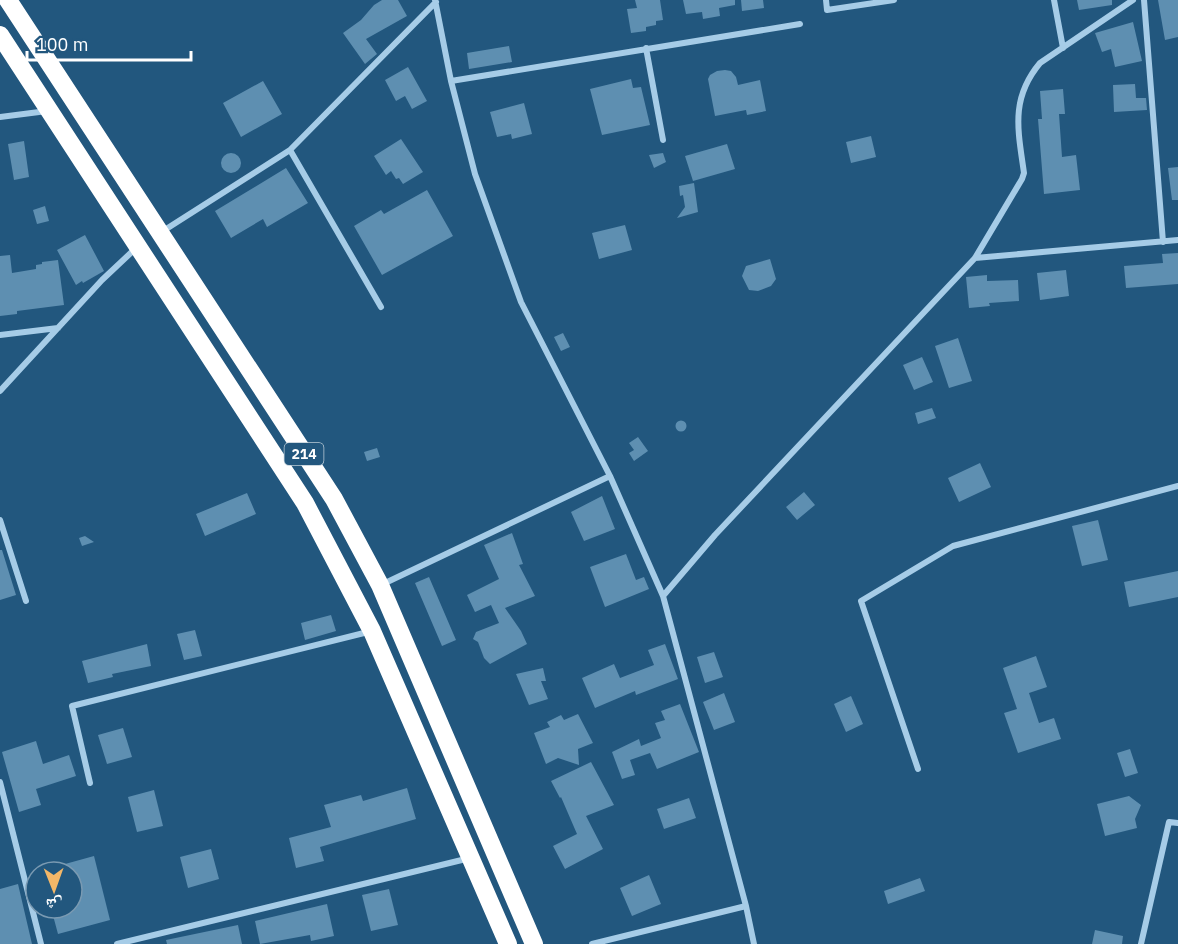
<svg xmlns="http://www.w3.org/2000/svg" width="1178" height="944" viewBox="0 0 1178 944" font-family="'IBM Plex Sans','Noto Naskh Arabic',sans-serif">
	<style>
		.building { fill: #5e8fb1 }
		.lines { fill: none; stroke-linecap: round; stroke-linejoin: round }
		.street { stroke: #a6cce7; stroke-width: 6 }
		.highway { stroke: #fff; stroke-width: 18 }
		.labels { text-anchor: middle; stroke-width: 5; stroke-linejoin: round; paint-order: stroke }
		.shield { fill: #22577e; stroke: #bdcdd8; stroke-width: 1.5 }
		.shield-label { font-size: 14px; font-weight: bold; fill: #fff }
	</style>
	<rect width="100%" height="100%" fill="#22577e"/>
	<path class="building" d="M382 0H398L407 16 366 39 377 54 365 64 343 33 361 20 374 5Z
		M635 0H660L663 20 656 21V25L646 27V31L631 33 627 9 637 8Z
		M683 0H735V5L719 8 720 16 703 19 702 12 686 14Z
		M741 0H763L764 8 742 11Z
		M1077 0H1112V5L1079 10Z
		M1158 0H1178V37L1165 40Z
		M1133 22 1142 61 1115 67 1111 49 1102 52 1095 33Z
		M509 46 512 62 469 69 467 53Z
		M408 67 427 101 412 109 405 96 396 101 385 80Z
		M725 70 731 71 736 77 738 85 760 80 766 111 747 115 746 110 715 116 708 79 710 75 717 71Z
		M631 79 633 88 641 87 650 125 602 135 590 89Z
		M263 81 282 114 241 137 223 103Z
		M1135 84 1136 98H1146L1147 110 1114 112 1113 85Z
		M1063 89 1065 114H1059L1062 157 1076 155 1080 190 1044 194 1038 119H1042L1040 91Z
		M524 103 532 134 512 139 511 134 497 137 490 112Z
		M871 136 876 157 851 163 846 142Z
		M401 139 423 172 403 184 399 178 396 179 391 171 386 175 374 156Z
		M24 141 29 177 14 180 8 144Z
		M727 144 735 169 693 181 685 156Z
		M221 163a10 10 0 1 1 20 0a10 10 0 1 1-20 0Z
		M663 153 666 162 654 168 649 155Z
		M1178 167V200H1172L1168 168Z
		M286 168 308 203 267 227 263 219 231 238 215 211Z
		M694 183 698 212 677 218 685 207 683 195 680 196 679 186Z
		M427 190 453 236 382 275 354 226 381 210 384 214Z
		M45 206 49 221 37 224 33 210Z
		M625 225 632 250 599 259 592 233Z
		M85 235 104 271 83 283 82 281 76 285 57 250Z
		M1178 253V284L1126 288 1124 266 1163 263 1162 254Z
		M10 255 12 273 36 269V265L42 264V262L58 260 64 305 17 311V314L0 316V256Z
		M770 259 776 279 771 286 758 291 749 290 742 276 746 266Z
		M1066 270 1069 296 1040 300 1037 273Z
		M987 275V281L1018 280 1019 301 989 303 990 306 969 308 966 277Z
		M563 333 570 347 561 351 554 337Z
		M958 338 972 381 949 388 935 346Z
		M922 357 933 382 914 390 903 365Z
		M932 408 936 418 918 424 915 413Z
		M675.5 426a5.5 5.5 0 1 1 11 0a5.5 5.5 0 1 1-11 0Z
		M638 437 648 451 634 461 629 453 634 450 629 443Z
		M377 448 380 457 367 461 364 452Z
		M980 463 991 487 959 502 948 478Z
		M804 492 815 505 797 520 786 507Z
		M247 493 256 514 205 536 196 514Z
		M602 496 615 529 584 541 571 512Z
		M1098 520 1108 560 1082 566 1072 526Z
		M512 533 523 564 519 565 535 596 505 608 521 631 527 644 490 664 484 658 478 642 473 639 476 632 499 623 491 605 475 612 467 595 499 579 484 545Z
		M85 536 94 542 82 546 79 538Z
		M0 550H2L16 595 0 600Z
		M626 554 636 580 644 577 649 589 605 607 590 567Z
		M1178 571V597L1129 607 1124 582Z
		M429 577 456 640 442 646 415 583Z
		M331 615 336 631 305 640 301 623Z
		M195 630 202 656 184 660 177 634Z
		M147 644 151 666 112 674 113 677 88 683 82 661Z
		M665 644 678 679 636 695 635 691 595 708 582 678 614 664 620 678 654 665 648 650Z
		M714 652 723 677 705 683 697 657Z
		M1036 656 1047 687 1029 693 1039 723 1054 718 1061 739 1018 753 1004 713 1017 709 1003 668Z
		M543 668 546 681H541L548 699 529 705 516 674Z
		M724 693 735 722 714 730 703 702Z
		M851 696 863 724 846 732 834 704Z
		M680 704 699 752 657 769 650 753 630 760 635 775 622 779 612 752 639 739 641 746 661 738 655 723 665 720 661 711Z
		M578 714 593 743 578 749 579 765 558 758 546 764 534 733 550 727 547 722 561 715 564 720Z
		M123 728 132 757 107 764 98 735Z
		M36 741 43 764 69 755 76 776 36 789 41 805 19 812 2 752Z
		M1130 749 1138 773 1125 777 1117 753Z
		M591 762 614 805 586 816 603 849 565 869 553 846 577 834 561 797 560 798 551 781Z
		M407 788 416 819 320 847 324 861 296 868 289 838 331 827 324 805 361 795 363 801Z
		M154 790 163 826 137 832 128 797Z
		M1129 796 1141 805 1135 819 1137 828 1105 836 1097 804Z
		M689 798 696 818 664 829 657 809Z
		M211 849 219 879 188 888 180 857Z
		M94 856 110 920 58 934 51 908H72V872H47V869Z
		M649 875 661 904 632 916 620 888Z
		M920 878 925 891 888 904 884 891Z
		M18 884 32 944H0V889Z
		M389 889 398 925 371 931 362 895Z
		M327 904 334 936 311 941 310 935 260 944 255 921Z
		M238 925 242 944H167L166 940Z
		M1095 930 1123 936 1122 944H1092Z"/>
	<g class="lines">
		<path class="street" d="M435 0 451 81 475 174 521 302 610 476 663 596 746 906 754 944
			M826 0 827 10 894 0
			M1054 0 1063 48
			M1144 0 1163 242
			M646 48 663 140
			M451 81 800 24
			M0 117 47 111
			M290 150 381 307
			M163 231 290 150 436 2
			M975 258 1178 240
			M0 335 58 328
			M0 391 102 280 136 248
			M0 520 26 601
			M383 584 610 476
			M663 596 715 535 975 258 1022 179 1024 173C1018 130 1010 99 1040 63L1133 0
			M918 769 861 601 953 546 1178 486
			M0 782 41 944
			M90 783 72 706 368 632
			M117 944 470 858
			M592 944 746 906
			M1141 944 1169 822 1178 823"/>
		<path class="highway" d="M8 0 334 499 380 585 534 944
			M0 35 305 503 372 631 508 944"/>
	</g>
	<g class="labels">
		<rect class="shield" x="284.5" y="443" width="39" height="22" rx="4.5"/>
		<g class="shield-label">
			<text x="304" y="459">214</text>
		</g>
	</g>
	<g transform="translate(54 890) rotate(179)"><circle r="28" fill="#22577e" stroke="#7a9ab2" stroke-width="1.5"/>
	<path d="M0-4.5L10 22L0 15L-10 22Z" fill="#f3b768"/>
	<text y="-9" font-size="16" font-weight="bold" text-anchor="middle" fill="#ffffff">ش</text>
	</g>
	<path d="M27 51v9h164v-9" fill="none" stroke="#ffffff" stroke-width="3"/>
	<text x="36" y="51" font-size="18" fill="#ffffff" stroke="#22577e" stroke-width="4.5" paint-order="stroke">100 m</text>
</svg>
